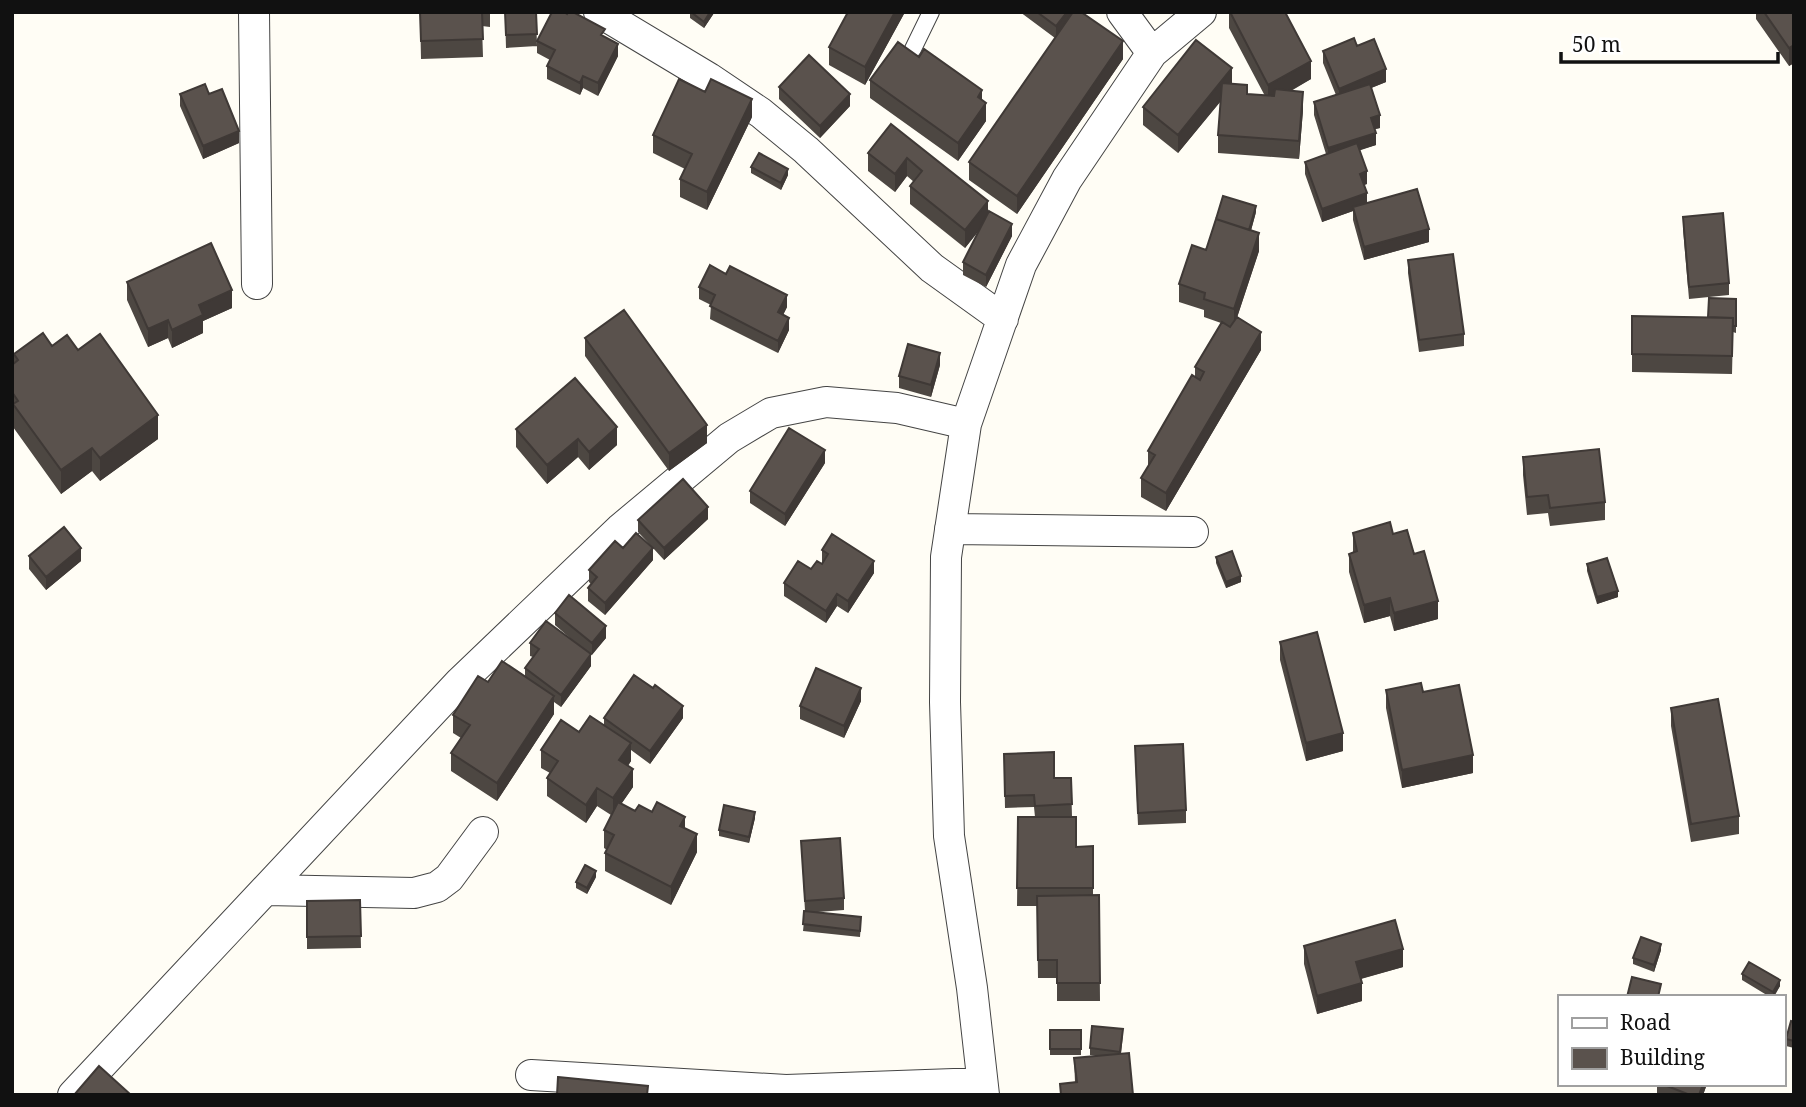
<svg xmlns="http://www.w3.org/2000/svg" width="1806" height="1107" viewBox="0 0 1806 1107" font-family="'Noto Serif',serif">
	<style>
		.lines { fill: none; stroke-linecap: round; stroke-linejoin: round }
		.service-casing { stroke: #444; stroke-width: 18 }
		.minor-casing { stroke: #444; stroke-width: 32 }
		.service { stroke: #fff; stroke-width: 16 }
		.minor { stroke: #fff; stroke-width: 30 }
		.wall { fill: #4d4742 }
		.shaded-wall { fill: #3f3936 }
		.building { fill: #5a524d; stroke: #3f3936; stroke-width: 2 }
	</style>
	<rect width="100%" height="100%" fill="#fffdf5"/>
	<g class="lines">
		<g class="service-casing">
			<path id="service" d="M913 49 931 12"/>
		</g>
		<g class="minor-casing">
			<path id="minor" d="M254 12 257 284
				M599 12 709 78 761 113 806 150 932 268 1003 319
				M1122 12 1152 53
				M950 529 1193 532
				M266 890 414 893 437 887 449 878 483 832
				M531 1075 786 1090 982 1083
				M73 1095 460 682 620 529 729 438 771 413 826 402 897 408 966 424
				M984 1095 972 988 949 836 945 702 946 557 966 424 1021 265 1067 179 1152 53 1201 12"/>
		</g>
		<use href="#service" class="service"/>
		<use href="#minor" class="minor"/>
	</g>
	<path class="wall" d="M420 12H490V27L482 26 483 57 421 59Z
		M505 12H536L537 46 506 48Z
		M690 12H714V13L704 28 690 18Z
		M848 12H905L865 85 829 65V47Z
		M1020 12H1081L1123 59 1017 214 969 180V162L1055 38Z
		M1229 12H1285L1311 79 1291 91 1303 110 1299 159 1218 153V135L1221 101 1178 153 1143 125V107L1232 84 1247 95 1265 96 1229 28Z
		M1756 12H1794V63L1789 66 1756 19Z
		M605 37 618 56 598 96 583 88 580 95 547 79V66L550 60 537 53V41Z
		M1357 46 1386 82 1371 88 1380 128 1375 129 1376 145 1359 150 1367 184 1364 185 1367 204 1429 242 1364 260 1353 220V211L1322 222 1305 174V162L1326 154 1314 115V102L1336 95 1323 63V51Z
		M870 80 982 100 986 121 958 161 870 98Z
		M779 87 850 106 820 138 779 99Z
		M180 94H209L239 143 203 159 180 106Z
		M752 117 707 210 680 197V179L685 169 653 153V135Z
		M891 124 1012 236 986 287 963 275V262L981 228 965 248 910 204V186L914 182 907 176 895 192 868 171V153Z
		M751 167 788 175 781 190 751 173Z
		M1256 212 1251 230 1259 251 1237 317 1261 350 1166 511 1141 497V478L1148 467V451L1195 377V367L1221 323 1204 317V310L1179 302V284L1206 250Z
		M1683 217 1729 283V295L1689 299 1683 229Z
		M1408 260 1464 334V346L1419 352 1408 273Z
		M127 282 232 308 203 321V333L172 348 168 338 148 347 127 300Z
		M699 287 787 307 783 315 789 330 778 353 710 319 711 305 699 299Z
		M1736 299V333L1733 332 1732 374 1632 372V316L1708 317Z
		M585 338 707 443 669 471 585 356Z
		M52 346 78 350 158 439 100 481 92 471 61 494 13 427V416L12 415V365L14 363V354Z
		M940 365 931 397 899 388V376Z
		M516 429 617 445 589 470 578 457 547 484 516 447Z
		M1523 457 1605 502V520L1550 526 1548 513 1527 515 1523 475Z
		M825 463 785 526 750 503V491Z
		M708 519 664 560 653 548V560L605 615 588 601V588L591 584 589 582V570L623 548 652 547 638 532V520Z
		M1353 533 1393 534 1414 554 1438 619 1394 631 1390 616 1364 623 1349 572V554L1353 552Z
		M822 550 874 573 848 613 837 606 826 623 784 596V583L822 564Z
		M29 556 81 561 46 590 29 569Z
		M1216 557 1241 582 1226 588 1216 563Z
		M1587 564 1618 597 1597 604 1587 571Z
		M555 613 606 638 591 655V666L561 707 554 702V714L497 801 451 771V753L461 738 453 733V715L488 682 525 676V668L533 657 530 656V643L571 639 555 625Z
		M1280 642 1343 751 1306 761 1280 660Z
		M1386 690 1423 692 1473 773 1402 788 1386 708Z
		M861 701 844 738 800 719V706Z
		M1671 708 1739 816V834L1691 842 1671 726Z
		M604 718H683L650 764 631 750V761L628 766 633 787 621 804 635 811 685 828 697 852 671 905 605 871V853L607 850 604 848V830L611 815 597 806 586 823 547 796V778L550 773 541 768V750L579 732 604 725Z
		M1004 754 1054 778H1071L1072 817H1058L1076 847 1093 846V895H1099L1100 1001H1057V978H1038L1037 906H1017L1018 817H1035L1034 807 1005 808Z
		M1135 758 1186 810V823L1138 825Z
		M755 818 749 843 719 836V830Z
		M801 841 844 898V910L818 912 861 923 860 937 803 931 805 911Z
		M596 877 587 894 576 888V882Z
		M360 900 361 948 307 949V901Z
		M1304 946 1403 967 1361 979 1362 1001 1317 1014 1304 964Z
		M1661 950 1654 972 1633 964V958Z
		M1742 974 1780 986 1774 997H1770L1742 980Z
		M1794 1022V1048L1786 1046V1039Z
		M1050 1030H1081V1055H1050Z
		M1123 1035 1121 1054 1133 1095H1060V1084L1075 1082 1074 1058 1099 1056 1090 1055V1048Z
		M1657 1084H1707L1703 1095H1657Z"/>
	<path class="shaded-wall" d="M710 12 714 13 704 28V22Z
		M895 12H905L865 85V67Z
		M1067 12H1076L1056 39V26Z
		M1123 41V59L1017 214V196Z
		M618 44V56L598 96V83Z
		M1794 45V63L1789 66V48Z
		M1311 61V79L1268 103V85Z
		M1232 68V87L1178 153V135Z
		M1386 69V82L1339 101V89Z
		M583 76V88L580 95V83Z
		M982 90V108L986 103V121L958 161V143L978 97Z
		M1303 92V110L1299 159V141Z
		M850 94V106L820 138V126Z
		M752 99V117L707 210V192Z
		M1380 115V128L1371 130V118Z
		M239 131V143L203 159V146Z
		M1376 133V145L1328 161V148Z
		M907 158V176L895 192V174Z
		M788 169V175L781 190V183Z
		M1367 171V184L1360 186V174Z
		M1367 193V206L1353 207V211L1322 222V209Z
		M988 201V219L965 248V230Z
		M1256 206V212L1249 238V232Z
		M1012 224V236L986 287V275Z
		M1429 229V242L1364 260V247Z
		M1259 233V251L1234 327V309Z
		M232 290V308L203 321V333L172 348V330L199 305Z
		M787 295V307L778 325V312Z
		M789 318V330L778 353V341Z
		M168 320V338L148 347V329Z
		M1261 332V350L1166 511V493Z
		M940 353V365L931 397V385Z
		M158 415V439L100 481V458Z
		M707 425V443L669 471V453Z
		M617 427V445L589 470V452Z
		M578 439V457L547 484V465Z
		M92 448V471L61 494V470Z
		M825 450V463L785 526V514Z
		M708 507V519L664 560V548Z
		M81 548V561L46 590V577Z
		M653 548V560L605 615V603Z
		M874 561V573L848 613V601Z
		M1241 576V582L1226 588V582Z
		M1618 591V597L1597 604V597Z
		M837 594V606L826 623V611Z
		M1390 598V616L1364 623V605Z
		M1438 601V619L1394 631V613Z
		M606 626V638L592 655V643Z
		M591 654V666L561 707V695Z
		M861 688V701L844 738V726Z
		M554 696V714L497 801V783Z
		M683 706V718L650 764V751Z
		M1343 733V751L1306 761V743Z
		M631 743V761L619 778V760Z
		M1473 755V773L1402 788V770Z
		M633 769V787L613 816V798Z
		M597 788V806L586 823V805Z
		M755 812V818L749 843V837Z
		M685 817V835L680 826Z
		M697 834V852L671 905V887Z
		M596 871V877L587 894V888Z
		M1661 944V950L1654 972V965Z
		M1403 949V967L1356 980V962Z
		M1780 980V986L1773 997V992Z
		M1362 983V1001L1317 1014V996Z
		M1703 1084H1707L1703 1095H1699Z"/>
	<path class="building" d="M420 12H482L483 39 421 41Z
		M505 12H536L537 34 506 35Z
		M552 12H564L567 14 568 12H573L605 29 601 35 618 44 598 83 583 76 580 83 547 66 555 50 537 41Z
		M691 12H710L704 22Z
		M848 12H895L865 67 829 47Z
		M1037 12H1067L1056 26Z
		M1073 12H1081L1123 41 1017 196 969 162Z
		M1230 12H1285L1311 61 1268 85Z
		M1764 12H1794V45L1789 48Z
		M1354 38 1357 46 1374 39 1386 69 1339 89 1323 51Z
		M1196 40 1232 68 1178 135 1143 107Z
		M898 42 919 57 924 49 982 90 978 97 986 103 958 143 870 80Z
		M809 55 850 94 820 126 779 87Z
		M679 79 705 92 711 79 752 99 707 192 680 179 692 154 653 135Z
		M1222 83 1247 85V94L1274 96 1275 89 1303 92 1299 141 1218 135Z
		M205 84 209 94 222 89 239 131 203 146 180 94Z
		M1370 84 1380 115 1371 118 1376 133 1328 148 1314 102Z
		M891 124 988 201 965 230 910 186 922 171 907 158 895 174 868 153Z
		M1357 143 1367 171 1360 174 1367 193 1322 209 1305 162Z
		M759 153 788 169 781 183 751 167Z
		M1417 189 1429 229 1364 247 1353 207Z
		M1223 196 1256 206 1249 230 1216 219Z
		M989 211 1012 224 986 275 963 262Z
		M1723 213 1729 283 1689 287 1683 217Z
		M1216 219 1259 233 1234 309 1204 299 1205 293 1179 284 1192 245 1206 250Z
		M211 243 232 290 199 305 203 315 172 330 168 320 148 329 127 282Z
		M1453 254 1464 334 1419 340 1408 260Z
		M710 265 726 274 730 266 787 295 778 312 789 318 778 341 710 306 715 295 699 287Z
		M1709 298 1736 299V326H1733V318L1708 317Z
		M624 310 707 425 669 453 585 338Z
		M1632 316 1733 318 1732 356 1632 354Z
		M1237 317 1261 332 1166 493 1141 478 1155 455 1148 451 1192 375 1200 380 1204 372 1195 367 1222 322 1230 327Z
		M43 333 52 346 67 335 78 350 100 334 158 415 100 458 92 448 61 470 13 404 18 401 12 392V365L18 360 14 354Z
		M908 344 940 353 931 385 899 376Z
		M575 378 617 427 589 452 578 439 547 465 516 429Z
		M789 428 825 450 785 514 750 491Z
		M1599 449 1605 502 1550 508 1548 495 1527 497 1523 457Z
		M683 479 708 507 664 548 638 520Z
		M1390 522 1393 534 1407 530 1414 554 1424 551 1438 601 1394 613 1390 598 1364 605 1349 554 1357 551 1353 533Z
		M64 527 81 548 46 577 29 556Z
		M636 533 653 548 605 603 588 588 597 577 589 570 615 541 623 548Z
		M832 534 874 561 848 601 837 594 826 611 784 583 798 561 811 569 817 561 822 564 828 554 822 550Z
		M1232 551 1241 576 1226 582 1216 557Z
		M1607 558 1618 591 1597 597 1587 564Z
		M569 595 606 626 592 643 555 613Z
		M546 621 591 654 561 695 525 668 539 649 530 643Z
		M1317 632 1343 733 1306 743 1280 642Z
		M502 661 554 696 497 783 451 753 470 725 453 715 478 676 488 682Z
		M816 668 861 688 844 726 800 706Z
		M634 675 653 688 655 685 683 706 650 751 604 718Z
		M1421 683 1423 692 1459 685 1473 755 1402 770 1386 690Z
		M1718 699 1739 816 1691 824 1671 708Z
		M590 716 631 743 619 760 633 769 613 798 597 788 586 805 547 778 558 761 541 750 561 720 579 732Z
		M1183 744 1186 810 1138 813 1135 746Z
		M1054 752V778H1071L1072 804 1035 806 1034 795 1005 796 1004 754Z
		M618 802 635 811 639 805 652 812 657 802 685 817 680 826 697 834 671 887 605 853 614 835 604 830Z
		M724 805 755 812 749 837 719 830Z
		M1018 817H1076V847L1093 846V888H1017Z
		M840 838 844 898 805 901 801 841Z
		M585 865 596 871 587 888 576 882Z
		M1099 895 1100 983H1057V960H1038L1037 896Z
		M360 900 361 936 307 937V901Z
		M804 911 861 917 860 931 803 924Z
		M1395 920 1403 949 1356 962 1362 983 1317 996 1304 946Z
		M1641 937 1661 944 1654 965 1633 958Z
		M1749 962 1780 980 1773 992 1742 974Z
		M1632 977 1661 984 1658 997H1627Z
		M1791 1021 1794 1022V1041L1786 1039Z
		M1092 1026 1123 1029 1120 1052 1090 1048Z
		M1050 1030H1081V1049H1050Z
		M1129 1053 1133 1095H1061L1060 1084 1077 1082 1074 1058Z
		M99 1066 131 1095H74Z
		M558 1077 648 1086 647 1095H557Z
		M1662 1084H1703L1699 1095H1690Z"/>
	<rect width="1806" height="1107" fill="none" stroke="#111111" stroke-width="28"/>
	<rect x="1558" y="995" width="228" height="91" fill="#ffffff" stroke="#a0a0a0" stroke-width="2"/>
	<rect x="1572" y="1018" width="35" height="10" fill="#ffffff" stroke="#a0a0a0" stroke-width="2"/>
	<text x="1620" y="1030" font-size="21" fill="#111111">Road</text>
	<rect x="1572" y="1048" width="35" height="21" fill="#5a524d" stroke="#a0a0a0" stroke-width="2"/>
	<text x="1620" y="1065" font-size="21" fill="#111111">Building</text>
	<path d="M1561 52v10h217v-10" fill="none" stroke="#111111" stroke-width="3.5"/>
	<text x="1572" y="52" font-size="21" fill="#111111" stroke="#ffffff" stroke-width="5" paint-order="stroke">50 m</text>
</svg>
